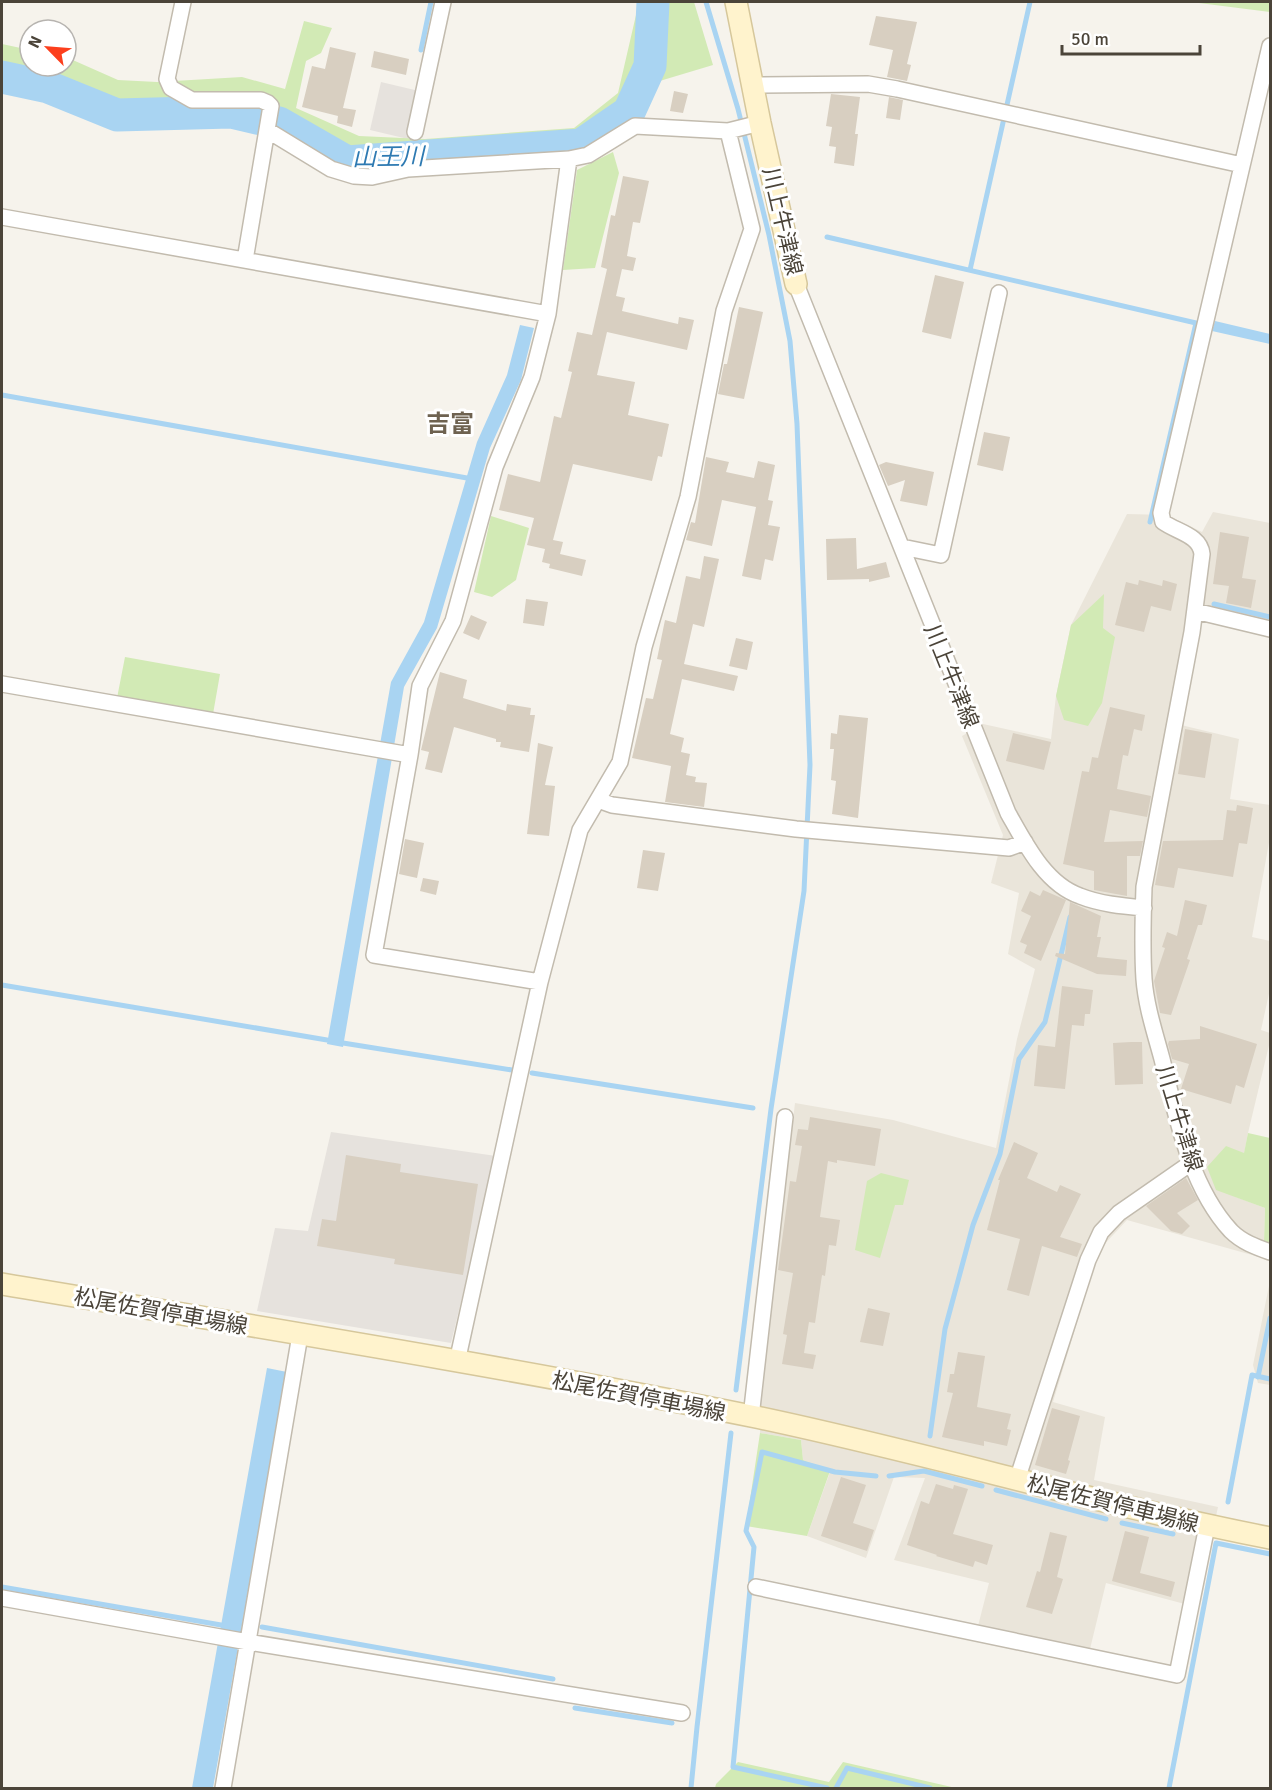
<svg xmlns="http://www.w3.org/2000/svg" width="1272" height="1790" viewBox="0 0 1272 1790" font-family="Signika,'Noto Sans JP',sans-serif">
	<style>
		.residential { fill: #eae5da }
		.industrial { fill: #e6e2dd }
		.green { fill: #d2eab5 }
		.water { fill: #a9d4f2 }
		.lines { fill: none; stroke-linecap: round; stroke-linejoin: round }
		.stream { stroke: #a9d4f2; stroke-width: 5 }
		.river { stroke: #a9d4f2; stroke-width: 33 }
		.building { fill: #d8cfc1 }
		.minor-casing { stroke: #c2bbae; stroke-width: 18 }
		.secondary-casing { stroke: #d6c79b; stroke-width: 24 }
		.minor { stroke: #fff; stroke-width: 15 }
		.secondary { stroke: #fff3cd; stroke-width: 21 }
		.labels { text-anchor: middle; stroke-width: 6; stroke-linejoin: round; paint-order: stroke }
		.street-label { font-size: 22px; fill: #4b4439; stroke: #fff }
		.water-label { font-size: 24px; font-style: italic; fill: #2e7ab2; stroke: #fff }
		.neighbourhood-label { font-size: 24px; font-weight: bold; fill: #6e6250; stroke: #fff }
	</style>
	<rect width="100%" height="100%" fill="#f6f3ec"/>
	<path class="residential" d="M1213 512 1270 523V613L1266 633 1200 618 1181 725 1239 739 1230 799 1270 805V837L1252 937 1270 941V989L1261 1030 1270 1033V1041L1248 1133 1236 1197 1265 1208 1264 1241 1270 1243V1260L1127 1220 1099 1250 1053 1402 1105 1417 1094 1480 1218 1507 1196 1607 1106 1583 1090 1649 978 1626 989 1583 894 1560 925 1478 894 1477 866 1558 807 1536 830 1472 803 1460 801 1440 760 1433 761 1395 795 1103 893 1120 996 1148 1017 1039 1035 969 1008 954 1019 893 991 883 1003 835 962 736 983 724 1051 739 1056 696 1071 625 1127 514 1167 515 1202 532Z
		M1270 1281V1385L1258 1383 1253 1365Z"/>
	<path class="industrial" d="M381 82 419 91 408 139 370 130Z
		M331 1132 496 1156 451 1343 257 1311 275 1228 308 1231Z"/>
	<path class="green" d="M639 2H646L644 41 627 103 578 138 349 157 289 121 257 106H115L51 81 2 70V44L30 50V66H66V57L118 80 157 82 242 77 285 89 304 21 332 28 321 53 306 61 296 108 359 136 425 139 574 128 618 93Z
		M666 2H694L713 65 653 83Z
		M1104 2H1270V12L1199 3Z
		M613 152 619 173 595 268 563 270 577 170Z
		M491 516 529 528 516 580 492 597 474 592Z
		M1104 594 1103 628 1115 637 1102 703 1088 726 1064 720 1056 696 1071 625Z
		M125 657 220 674 213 714 117 698Z
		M1248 1133 1270 1138V1243L1264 1242 1265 1208 1216 1190 1207 1167 1226 1146 1244 1153Z
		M881 1173 909 1180 903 1205H895L880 1258 855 1250 867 1181Z
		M760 1433 801 1440 803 1460 830 1471 807 1536 746 1526Z
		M738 1762 829 1782 843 1762 956 1788H715L716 1784Z"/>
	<path class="water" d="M1215 321 1270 334V344L1212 331Z
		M520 325 534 328 521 380 490 448 437 628 404 687 343 1047 327 1044 391 682 424 622 477 442 507 375Z
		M267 1368 287 1372 213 1788H192Z"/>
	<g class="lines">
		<path class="stream" d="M706 2 738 109 769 235 790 341 797 424 810 765 804 891 771 1109 736 1390
			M421 50 431 2
			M827 237 1196 323 1150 522
			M970 270 1030 2
			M2 395 467 478
			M1214 604 1270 617
			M2 985 327 1040
			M343 1043 512 1070
			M532 1073 753 1108
			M1258 1377 1270 1318
			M930 1436 945 1329 973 1225 1000 1154 1019 1059 1045 1022 1070 917
			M889 1476 924 1471 982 1486
			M996 1490 1106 1519
			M1228 1502 1252 1375 1270 1379
			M1122 1523 1173 1534
			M2 1587 221 1625
			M262 1627 553 1679
			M575 1708 672 1723
			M691 1788 697 1727 731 1433
			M827 1788 733 1767 754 1547 746 1531 762 1452 835 1472 876 1476
			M836 1788 847 1768 930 1788
			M1169 1788 1216 1543 1270 1554"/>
		<path class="river" d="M2 77 48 87 117 115 231 112 279 123 347 162 581 145 629 112 650 66 653 2"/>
	</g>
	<path class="building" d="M876 16 917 22 907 64 911 65 907 81 887 77 893 50 869 45Z
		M330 47 356 53 343 108 356 110 352 127 337 123 338 116 302 107 312 66 325 69Z
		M374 51 409 59 406 75 371 67Z
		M674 91 688 94 683 113 670 111Z
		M831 94 860 97 855 134H858L854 166 834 163 836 147 829 146 832 127 826 126Z
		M889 97 903 100 900 120 886 118Z
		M623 176 649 181 640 223 633 222 627 256 636 258 633 271 622 269 616 296 625 298 622 311 678 324 679 317 694 320 687 350 607 332 597 375 635 382 628 415 669 424 662 457 658 456 652 481 573 464 553 540 563 542 560 554 586 560 582 576 549 568 550 564 542 562 545 549 527 545 534 518 499 510 508 474 540 482 554 416 561 418 572 372 568 371 577 332 592 335 607 269 601 267 611 215 615 216Z
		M935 275 964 282 951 339 922 332Z
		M739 307 763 312 744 399 718 394 724 364H727Z
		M984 432 1010 437 1003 471 977 465Z
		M706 457 729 462 726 472 754 478 758 461 775 465 768 500 773 501 768 525 780 527 773 561 765 559 761 580 742 576 756 507 722 500 712 546 686 540 691 522 695 523Z
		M886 462 934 472 927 506 900 501 905 480 888 486 879 465Z
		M1220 532 1249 537 1242 578 1256 580 1251 608 1226 603 1229 586 1213 584Z
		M856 538 857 569 886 562 890 577 869 582V579L827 580 826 539Z
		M704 556 719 559 704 627 693 624 684 664 738 676 734 691 682 679 670 734 684 738 681 752 690 754 686 775 696 777 695 782 707 783 704 807 665 802 671 766 632 758 646 698 653 699 662 660 657 659 665 620 676 623 686 576 700 579Z
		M1139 580 1162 586 1163 580 1177 584 1171 611 1151 606 1144 632 1115 625 1126 582 1138 585Z
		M526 599 548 602 544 626 523 623Z
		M471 615 487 622 479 640 463 633Z
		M736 638 753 642 747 670 729 666Z
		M440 672 467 680 463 698 506 711 507 704 531 708 530 715H535L529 752 500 747 501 742H496V739L454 727 442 773 425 769 429 752 421 750Z
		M1110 707 1145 715 1142 731 1134 729 1128 756 1123 755 1117 789 1151 796 1147 817 1110 810 1104 842 1143 841 1140 856H1127V896L1094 890V871L1063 864 1082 771 1089 772 1092 757 1098 758Z
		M839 715 868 718 858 818 832 814 836 781 831 780 834 749H830L831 733 837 734Z
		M1185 729 1212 734 1205 778 1178 774Z
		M1013 733 1051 742 1044 770 1006 761Z
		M538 743 553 747 545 785 555 786 549 836 527 834Z
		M1237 805 1253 808 1247 844 1239 843 1233 877 1178 868 1174 888 1155 885 1163 841 1223 840 1227 810 1236 811Z
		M405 839 424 843 417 878 399 874Z
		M643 850 665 853 658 891 637 888Z
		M423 878 439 881 436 895 420 891Z
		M1043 890 1066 900 1041 961 1024 953 1027 945 1020 942 1031 916 1021 911 1030 891 1040 896Z
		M1185 900 1207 905 1202 925H1198L1187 959 1190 960 1171 1015 1160 1013 1154 981 1165 948 1162 947 1167 932 1177 936Z
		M1070 902 1101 916 1097 937H1101L1097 957 1127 960 1126 976 1097 974 1055 956 1056 953 1065 954Z
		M1062 986 1093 990 1090 1014H1085L1084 1026 1072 1025 1065 1089 1034 1086 1038 1045 1055 1047Z
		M1200 1026 1257 1044 1244 1088 1236 1085 1231 1104 1181 1089 1189 1064 1172 1059 1168 1044 1169 1041 1200 1039Z
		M1131 1042H1142L1143 1084 1115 1085 1113 1043Z
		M810 1117 881 1129 875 1166 837 1160V1163L828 1161 820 1217 840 1220 836 1246 829 1245 825 1276 822 1275 815 1323 809 1322 804 1353 816 1355 813 1369 782 1364 787 1335 783 1334 793 1273 778 1270 790 1181 796 1182 802 1146 795 1145 798 1129 808 1130Z
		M1014 1142 1038 1153 1027 1178 1057 1192 1060 1185 1081 1194 1060 1237 1082 1244 1077 1257 1042 1246 1029 1296 1007 1290 1020 1239 987 1230 1000 1180H998Z
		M346 1155 401 1164 400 1172 478 1184 463 1275 394 1264 395 1259 317 1246 322 1219 336 1221Z
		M1186 1178 1198 1200 1177 1213 1190 1226 1182 1234 1171 1231 1146 1206Z
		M868 1308 890 1313 883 1346 860 1342Z
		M958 1352 985 1356 977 1407 1011 1414 1007 1429 1011 1430 1007 1446 984 1441V1446L942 1437 953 1393 947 1392 950 1374H954Z
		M1052 1408 1080 1416 1068 1460 1070 1461 1066 1474 1035 1465Z
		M841 1477 866 1485 853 1523 874 1530 867 1551 821 1536Z
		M936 1484 953 1489 954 1485 968 1489 953 1534 993 1545 987 1565 975 1561 973 1567 936 1556 937 1555 907 1545 921 1501 929 1504Z
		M1125 1531 1149 1537 1140 1573 1175 1582 1171 1597 1112 1581Z
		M1050 1532 1067 1536 1057 1577 1063 1579 1052 1614 1026 1607 1037 1571 1040 1572Z"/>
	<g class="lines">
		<g class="minor-casing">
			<path id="minor" d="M183 2 167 79 171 88 192 100H261L268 103 271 106 245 260
				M1270 46 1161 513 1163 522C1177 532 1200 535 1202 554L1192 632 1144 887C1143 917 1142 949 1144 979 1146 1006 1155 1033 1162 1059 1176 1115 1190 1187 1231 1231 1242 1242 1256 1247 1270 1252
				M752 85 868 84 897 89 1242 165
				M267 130 331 169 354 176 372 177 408 169 569 159
				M415 132 443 2
				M2 217 548 314
				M796 284 1008 813C1025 843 1045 884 1080 896 1100 904 1122 906 1144 908
				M902 547 941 555 999 293
				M1195 611 1270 629
				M2 684 410 755
				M598 800 612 805 796 829 1009 848 1025 842
				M540 982 374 955 410 755 420 686 453 621 495 467 532 377 548 314 569 159 588 155 635 126 728 131 760 123
				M457 1362 540 982 580 830 620 762 644 647 688 497 724 311 752 229 728 131
				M751 1417 785 1117
				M1017 1480 1088 1260 1101 1232 1119 1213 1191 1163
				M756 1587 1177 1675 1207 1526
				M2 1598 248 1642 682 1713
				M223 1788 300 1335"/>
		</g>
		<g class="secondary-casing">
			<path id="secondary" d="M736 2 760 123 796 284
				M2 1284C252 1326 503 1366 751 1416 925 1452 1096 1504 1270 1538"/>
		</g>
		<use href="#minor" class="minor"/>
		<use href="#secondary" class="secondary"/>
	</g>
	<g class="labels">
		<g class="street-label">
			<text transform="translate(783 221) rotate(77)" y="8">川上牛津線</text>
			<text transform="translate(952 676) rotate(68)" y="8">川上牛津線</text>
			<text transform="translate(1180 1118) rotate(73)" y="8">川上牛津線</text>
			<text transform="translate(161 1311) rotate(10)" y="8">松尾佐賀停車場線</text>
			<text transform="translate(639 1396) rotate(11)" y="8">松尾佐賀停車場線</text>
			<text transform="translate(1113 1503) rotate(14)" y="8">松尾佐賀停車場線</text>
		</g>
		<g class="water-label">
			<text transform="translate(388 157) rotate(-1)" y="8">山王川</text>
		</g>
		<g class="neighbourhood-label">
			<text x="450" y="432">吉富</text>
		</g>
	</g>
	<rect width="1272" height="1790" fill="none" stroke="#4b4439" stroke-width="6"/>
	<g transform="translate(48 48) rotate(295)"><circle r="28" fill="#ffffff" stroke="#b7b4b0" stroke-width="1.5"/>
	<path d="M0-4.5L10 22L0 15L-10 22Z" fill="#fc3f1d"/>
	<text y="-9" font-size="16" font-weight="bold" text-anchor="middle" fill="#4b4439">N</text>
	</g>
	<path d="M1062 45v9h138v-9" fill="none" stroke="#4b4439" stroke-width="3"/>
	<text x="1071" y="45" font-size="18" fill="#4b4439" stroke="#ffffff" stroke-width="4.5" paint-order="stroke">50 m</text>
</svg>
